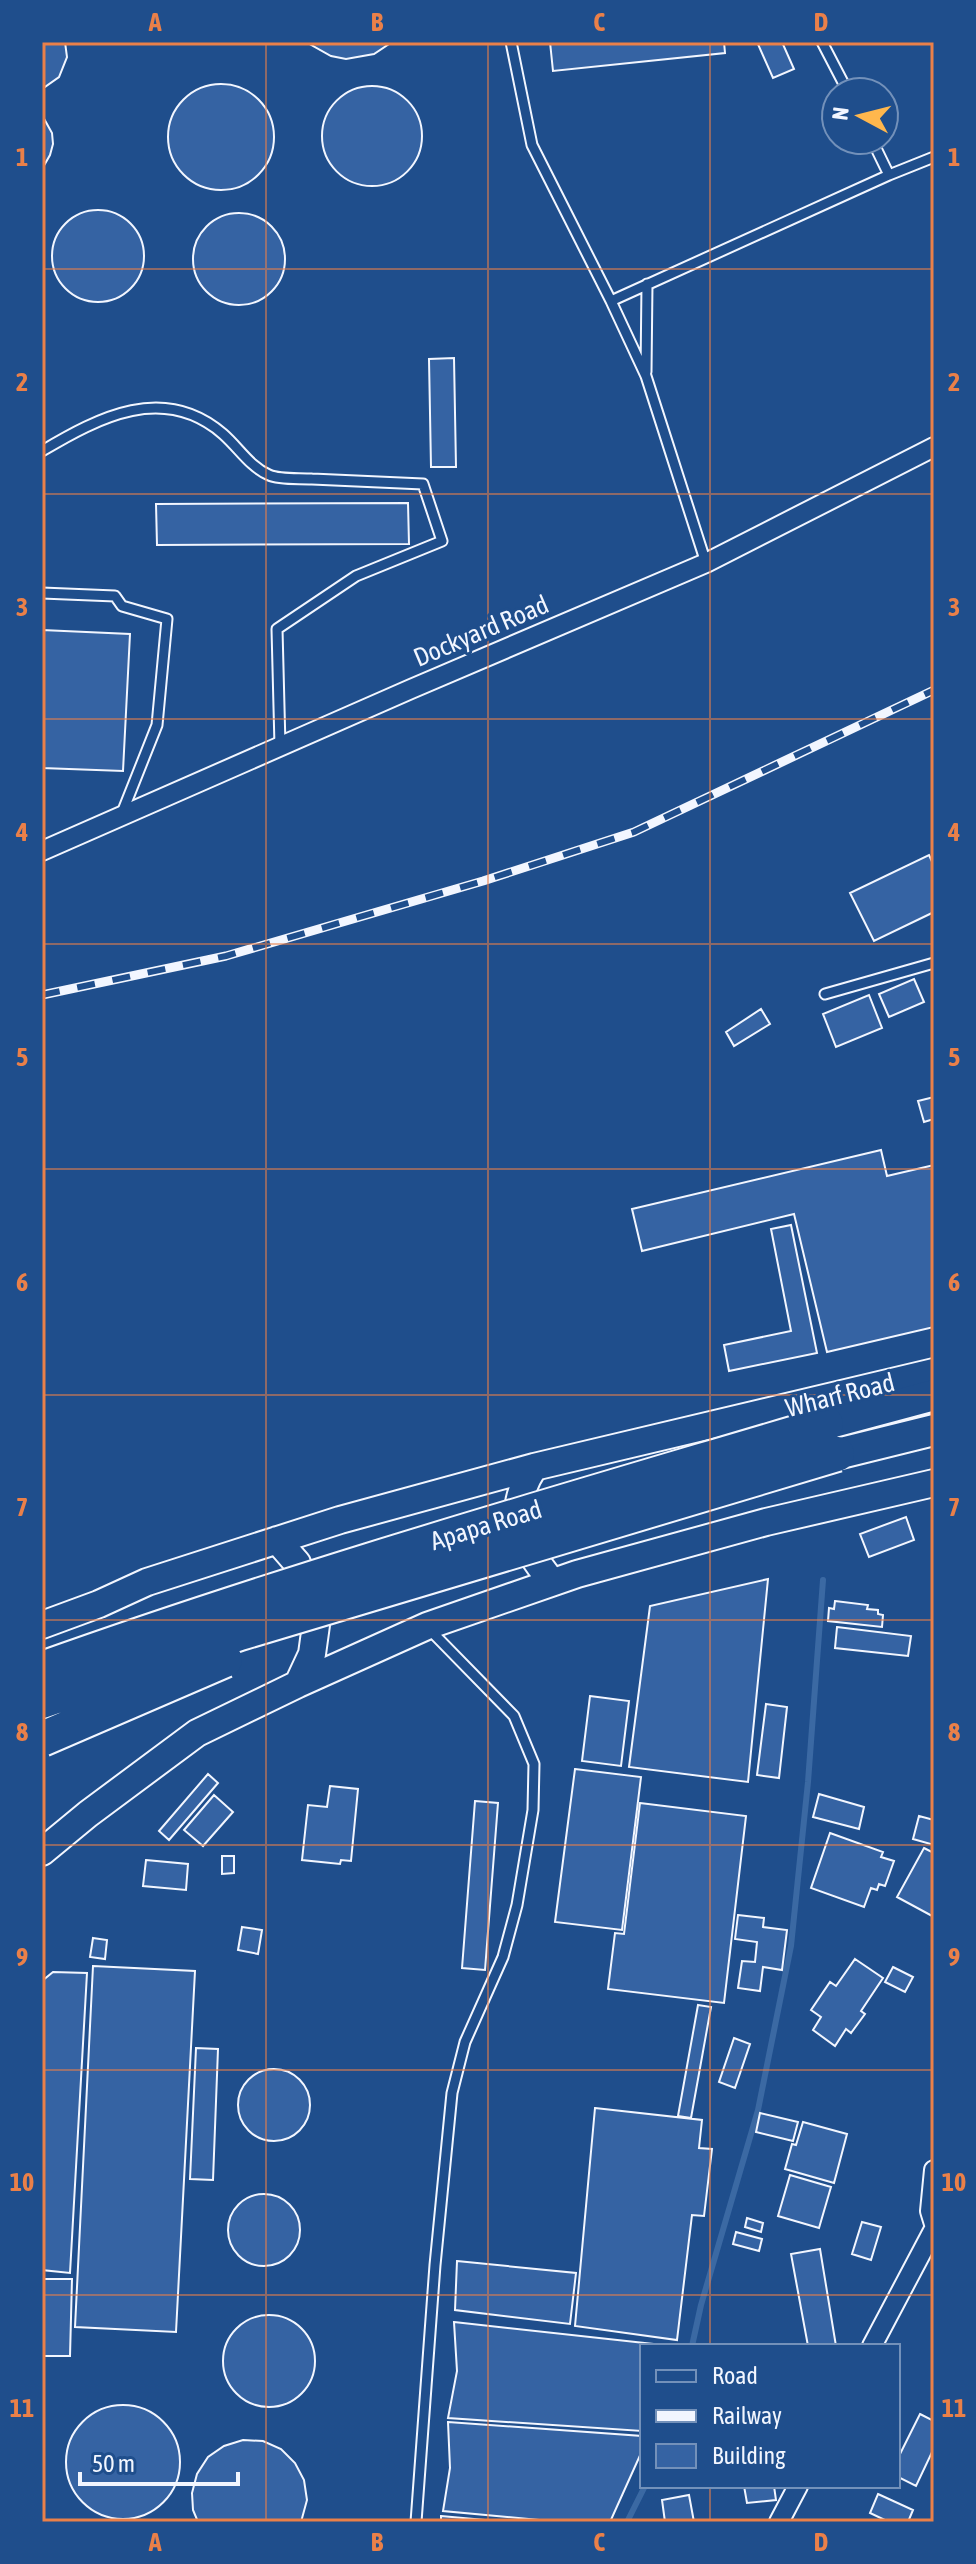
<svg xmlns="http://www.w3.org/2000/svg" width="976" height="2564" viewBox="0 0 976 2564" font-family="'Asap Condensed',sans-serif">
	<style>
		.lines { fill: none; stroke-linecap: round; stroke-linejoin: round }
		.stream { stroke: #3b69a3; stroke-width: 6 }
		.building { fill: #3563a3; stroke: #f2f6ff; stroke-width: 2 }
		.lane-casing { stroke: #f2f6ff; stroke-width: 13 }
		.street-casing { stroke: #f2f6ff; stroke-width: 22 }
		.secondary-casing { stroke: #f2f6ff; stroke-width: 30 }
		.primary-casing { stroke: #f2f6ff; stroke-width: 34 }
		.lane { stroke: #1f4e8c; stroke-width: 9 }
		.street { stroke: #1f4e8c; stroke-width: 18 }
		.secondary { stroke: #1f4e8c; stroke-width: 26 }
		.primary { stroke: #1f4e8c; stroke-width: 30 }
		.rail-casing { stroke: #f2f6ff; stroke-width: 9 }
		.rail { stroke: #1f4e8c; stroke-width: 6; stroke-dasharray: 18; stroke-linecap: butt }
		.highway-bridge-casing { stroke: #f2f6ff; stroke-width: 38; stroke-linecap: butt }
		.highway-bridge { stroke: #1f4e8c; stroke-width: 34 }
		.grid { fill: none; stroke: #ea8049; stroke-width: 2; stroke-opacity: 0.55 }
		.labels { text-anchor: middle; stroke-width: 6; stroke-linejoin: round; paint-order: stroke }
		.street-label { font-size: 26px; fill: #f2f6ff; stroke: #1f4e8c }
		.neatline { fill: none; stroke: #ea8049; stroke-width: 3 }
		.grid-label { font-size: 26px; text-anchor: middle; font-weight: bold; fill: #ea8049 }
	</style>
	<rect width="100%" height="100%" fill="#1f4e8c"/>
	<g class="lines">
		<path class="stream" d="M692 2346 701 2305 758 2110 791 1946 808 1782 823 1580
			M627 2522 645 2486"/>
	</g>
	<path class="building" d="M42 42H65L67 57 59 77 42 89Z
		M306 42H392L374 54 346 59 331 56Z
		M550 42H724L725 53 553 71Z
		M757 42H782L794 69 773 78Z
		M168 137a53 53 0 1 1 106 0a53 53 0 1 1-106 0Z
		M322 136a50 50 0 1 1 100 0a50 50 0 1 1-100 0Z
		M42 115 52 133 53 144 50 155 42 169Z
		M52 256a46 46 0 1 1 92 0a46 46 0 1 1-92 0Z
		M193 259a46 46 0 1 1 92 0a46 46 0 1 1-92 0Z
		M454 358 456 467H431L429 359Z
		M408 503 409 544 157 545 156 504Z
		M42 630 130 634 123 771 42 768Z
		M929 855 934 866V912L874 941 850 893Z
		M914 979 924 1002 889 1017 879 994Z
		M869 995 882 1028 836 1047 823 1014Z
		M761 1009 770 1024 734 1046 726 1032Z
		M934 1097V1119L924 1122 918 1101Z
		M881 1150 887 1176 934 1165V1327L827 1352 794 1214 642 1251 632 1209Z
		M791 1225 817 1353 729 1371 724 1345 791 1331 771 1229Z
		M906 1517 914 1540 869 1557 860 1534Z
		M768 1579 748 1782 629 1767 650 1606Z
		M835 1601 868 1605 867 1609 878 1610V1614L883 1615 882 1627 828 1621 829 1608 834 1609Z
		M837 1627 911 1636 908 1656 835 1648Z
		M590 1696 629 1701 621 1766 582 1761Z
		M766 1704 787 1707 779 1778 757 1775Z
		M575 1769 641 1777 622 1930 555 1922Z
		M208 1774 218 1783 169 1840 159 1831Z
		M330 1786 358 1789 351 1861 341 1860 340 1864 302 1860 308 1805 327 1807Z
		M819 1794 864 1807 859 1829 813 1817Z
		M214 1795 233 1812 203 1846 184 1830Z
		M475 1801 498 1803 485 1970 462 1968Z
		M640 1803 746 1816 724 2003 608 1989 615 1933 624 1934Z
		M919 1816 934 1820V1845L913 1839Z
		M830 1833 883 1852 881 1857 894 1861 885 1886 879 1884 877 1890 871 1888 864 1907 811 1888Z
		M924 1848 934 1853V1917L897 1897Z
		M222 1856H234V1873L222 1874Z
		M146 1860 188 1864 186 1890 143 1886Z
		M738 1915 764 1918 763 1927 787 1930 782 1970 763 1967 760 1991 738 1988 742 1961 755 1962 757 1942 735 1939Z
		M242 1927 262 1930 258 1954 238 1950Z
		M93 1938 107 1940 105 1959 90 1957Z
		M855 1959 883 1978 861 2011 865 2014 851 2033 846 2029 835 2046 813 2030 821 2017 811 2010 830 1982 836 1986Z
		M93 1966 195 1971 176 2332 75 2327Z
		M893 1967 913 1977 905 1992 885 1982Z
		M53 1972 87 1973 70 2273 42 2270V1981Z
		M698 2005 711 2007 691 2118 678 2116Z
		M734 2038 750 2044 735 2088 719 2082Z
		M196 2048 218 2049 213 2180 190 2179Z
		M238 2105a36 36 0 1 1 72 0a36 36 0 1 1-72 0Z
		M595 2108 702 2120 699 2148 712 2149 704 2216 692 2215 677 2340 575 2326Z
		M760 2113 798 2122 793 2141 756 2132Z
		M803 2122 847 2134 834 2183 785 2169 792 2144 796 2145Z
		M790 2175 831 2187 819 2228 778 2216Z
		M228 2230a36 36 0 1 1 72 0a36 36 0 1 1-72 0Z
		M747 2218 763 2223 761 2232 745 2227Z
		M862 2222 881 2227 871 2260 852 2254Z
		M736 2232 762 2239 759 2251 733 2244Z
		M820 2249 836 2346H808L791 2254Z
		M457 2261 576 2273 570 2324 455 2310Z
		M42 2279H72L70 2356H42Z
		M223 2361a46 46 0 1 1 92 0a46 46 0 1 1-92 0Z
		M454 2322 672 2346H642V2431L448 2418 457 2371Z
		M66 2462a57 57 0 1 1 114 0a57 57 0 1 1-114 0Z
		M920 2414 934 2421V2448L916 2486 898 2477V2458Z
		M448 2422 642 2436V2451L610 2522H560L443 2511 450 2468Z
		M243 2440 263 2441 281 2449 295 2463 304 2480 307 2500 301 2522H198L193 2510 192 2493 197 2474 208 2457 224 2446Z
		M744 2486H774L776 2500 747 2503Z
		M878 2494 913 2510 908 2522H889L870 2513Z
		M689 2495 694 2522H665L662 2500Z
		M441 2516 507 2522H441Z"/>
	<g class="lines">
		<g class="lane-casing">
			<path id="lane" d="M511 42 532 145 611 301 646 376 706 563
				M822 42 848 92
				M872 140 889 175
				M611 301 889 175 934 157
				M646 372 647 284
				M42 451C99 417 164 383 223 434 239 448 249 466 269 475 280 480 299 478 312 479 349 481 386 482 423 484L442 541 356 576 277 629 280 746
				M42 593 115 596 122 606 167 619 157 725 122 813
				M825 994 934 963
				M416 2522 435 2265 452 2093 465 2042 503 1957 517 1905 533 1810 534 1764 514 1716 429 1629"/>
		</g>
		<g class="street-casing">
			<path id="street" d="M42 851 411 689 706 563 934 447
				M934 2170 930 2211 934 2224
				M872 2346 934 2229
				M779 2522 798 2486"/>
		</g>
		<g class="secondary-casing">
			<path id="secondary" d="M534 1467C504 1513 520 1542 552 1582
				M277 1540 297 1563 316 1625 312 1654 298 1684
				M42 1625 99 1604 147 1582 340 1520 534 1467 934 1372
				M42 1852 88 1814 197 1733 298 1684 427 1626 577 1574 766 1522 934 1483"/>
		</g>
		<g class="primary-casing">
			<path id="primary" d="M826 1424 934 1395
				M837 1454 934 1430"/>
		</g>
		<use href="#lane" class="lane"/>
		<use href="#street" class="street"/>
		<use href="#secondary" class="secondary"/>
		<use href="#primary" class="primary"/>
		<g class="rail-casing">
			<path id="rail" d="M42 995 226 956 483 881 634 832 934 690"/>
		</g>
		<use href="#rail" class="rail"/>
		<g class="highway-bridge-casing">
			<path id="highway-bridge" d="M42 1669C300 1577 564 1502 826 1424
				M42 1701 240 1633 837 1454
				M42 1739 225 1660"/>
		</g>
		<use href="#highway-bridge" class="highway-bridge"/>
	</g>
	<path class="grid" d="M266 42V2522M488 42V2522M710 42V2346M42 269H934M42 494H934M42 719H934M42 944H934M42 1169H934M42 1395H934M42 1620H934M42 1845H934M42 2070H934M42 2295H934M710 2486V2522"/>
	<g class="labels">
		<g class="street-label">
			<text transform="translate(481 631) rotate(-23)" y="9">Dockyard Road</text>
			<text transform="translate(840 1395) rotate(-14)" y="9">Wharf Road</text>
			<text transform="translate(486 1525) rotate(-17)" y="9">Apapa Road</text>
		</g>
	</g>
	<rect width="976" height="2564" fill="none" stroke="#1f4e8c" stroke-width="88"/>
	<rect x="640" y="2344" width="260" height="144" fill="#1f4e8c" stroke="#7391ba" stroke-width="2"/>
	<rect x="656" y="2370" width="40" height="12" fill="#1f4e8c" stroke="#7391ba" stroke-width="2"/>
	<text x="712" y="2384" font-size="24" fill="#f2f6ff">Road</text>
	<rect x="656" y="2410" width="40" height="12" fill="#f2f6ff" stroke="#7391ba" stroke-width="2"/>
	<text x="712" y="2424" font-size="24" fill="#f2f6ff">Railway</text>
	<rect x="656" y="2444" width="40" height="24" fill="#3563a3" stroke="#7391ba" stroke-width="2"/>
	<text x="712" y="2464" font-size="24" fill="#f2f6ff">Building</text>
	<g transform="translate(860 116) rotate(277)"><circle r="38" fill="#1f4e8c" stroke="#7391ba" stroke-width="2"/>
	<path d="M0-6L14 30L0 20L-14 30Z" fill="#ffb74d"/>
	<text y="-12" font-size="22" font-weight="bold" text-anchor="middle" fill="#f2f6ff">N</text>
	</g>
	<path d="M80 2472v12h158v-12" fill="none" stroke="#f2f6ff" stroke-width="4"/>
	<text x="92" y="2472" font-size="24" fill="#f2f6ff" stroke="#1f4e8c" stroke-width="6" paint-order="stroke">50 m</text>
	<rect x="44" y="44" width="888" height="2476" class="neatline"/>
	<g class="grid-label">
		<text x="155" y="31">A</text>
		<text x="377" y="31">B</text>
		<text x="599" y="31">C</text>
		<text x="821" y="31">D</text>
		<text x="22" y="166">1</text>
		<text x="954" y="166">1</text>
		<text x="22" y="391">2</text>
		<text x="954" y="391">2</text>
		<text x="22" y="616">3</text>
		<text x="954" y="616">3</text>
		<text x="22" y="841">4</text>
		<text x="954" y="841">4</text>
		<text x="22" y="1066">5</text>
		<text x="954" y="1066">5</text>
		<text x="22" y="1291">6</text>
		<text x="954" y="1291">6</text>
		<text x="22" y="1516">7</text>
		<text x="954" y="1516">7</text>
		<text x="22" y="1741">8</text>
		<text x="954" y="1741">8</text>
		<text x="22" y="1966">9</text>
		<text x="954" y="1966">9</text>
		<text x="22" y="2191">10</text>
		<text x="954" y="2191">10</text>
		<text x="22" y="2417">11</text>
		<text x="954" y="2417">11</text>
		<text x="155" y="2551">A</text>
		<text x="377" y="2551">B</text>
		<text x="599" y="2551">C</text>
		<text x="821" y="2551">D</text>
	</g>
</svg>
